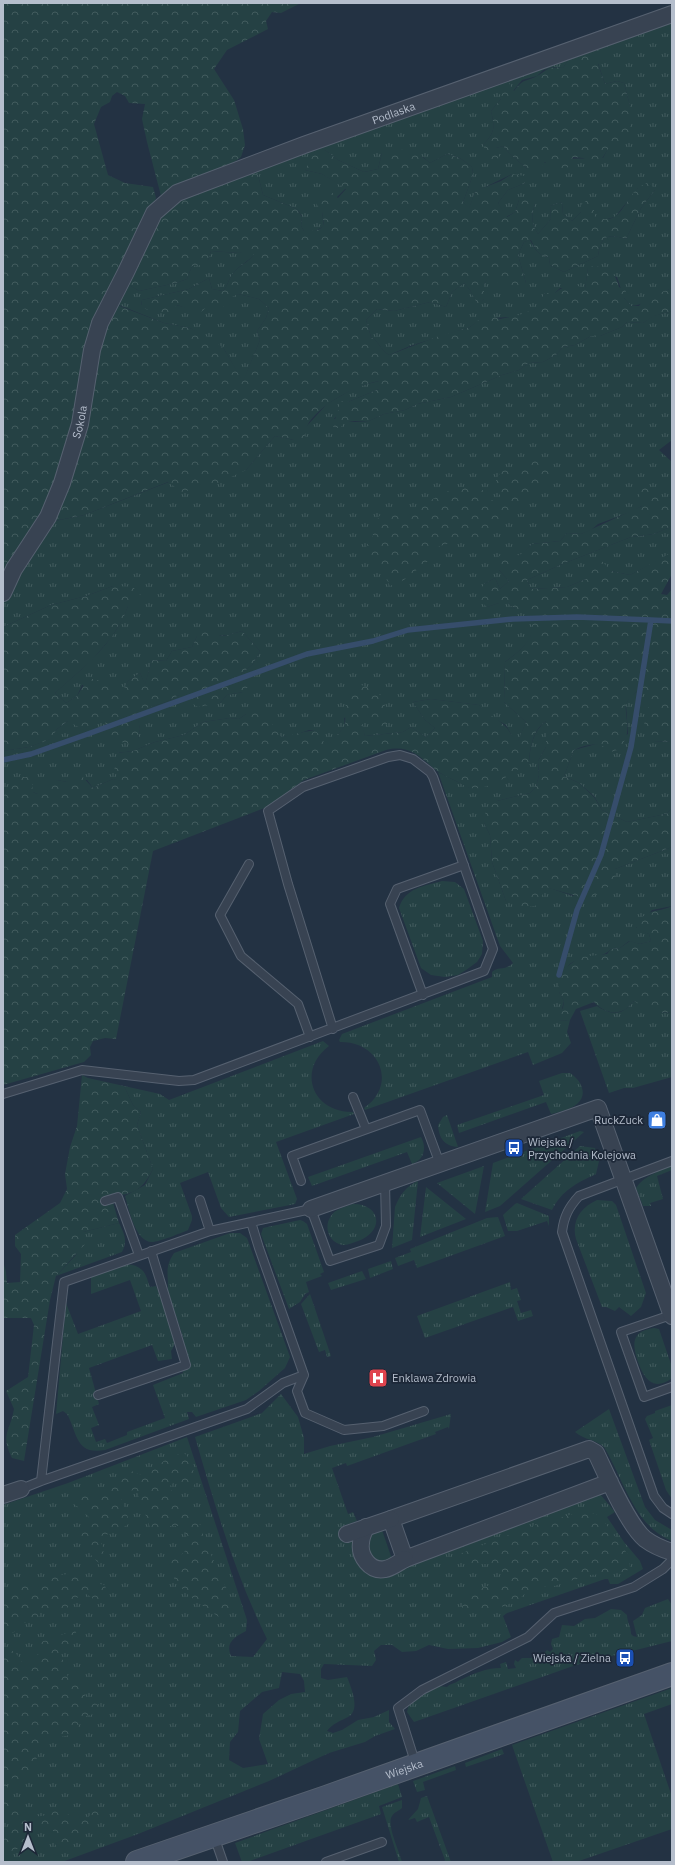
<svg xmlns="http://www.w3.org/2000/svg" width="675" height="1865" viewBox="0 0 675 1865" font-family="'IBM Plex Sans',sans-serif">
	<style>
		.grass { fill: url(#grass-tufts); fill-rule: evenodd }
		.forest { fill: url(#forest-crowns) }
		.park { fill: #254144 }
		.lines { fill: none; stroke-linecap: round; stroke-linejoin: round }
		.stream { stroke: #364d6b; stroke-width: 5.5 }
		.lane-casing { stroke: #566170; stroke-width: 10 }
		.street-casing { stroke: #566170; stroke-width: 18 }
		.secondary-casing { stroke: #566170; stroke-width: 24 }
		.lane { stroke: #384352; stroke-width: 8 }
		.street { stroke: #384352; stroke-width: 16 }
		.secondary { stroke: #455266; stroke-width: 22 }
		.labels { text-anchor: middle; stroke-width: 3.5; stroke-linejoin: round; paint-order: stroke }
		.street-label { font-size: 11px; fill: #b5becc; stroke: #1d2838 }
		.poi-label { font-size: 11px; fill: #b5becc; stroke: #1d2838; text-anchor: end }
	</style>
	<defs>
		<pattern id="grass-tufts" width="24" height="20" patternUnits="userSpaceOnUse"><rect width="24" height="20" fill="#254144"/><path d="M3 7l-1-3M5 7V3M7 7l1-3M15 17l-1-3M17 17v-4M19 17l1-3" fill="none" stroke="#425b5e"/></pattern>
		<pattern id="forest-crowns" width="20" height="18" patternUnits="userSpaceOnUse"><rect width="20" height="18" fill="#254144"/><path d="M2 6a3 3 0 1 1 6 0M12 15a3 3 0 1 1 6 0" fill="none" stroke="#425b5e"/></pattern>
	</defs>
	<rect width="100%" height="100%" fill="#233243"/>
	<path class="grass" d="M672 18V288C658 293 646 305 631 306L624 298 617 277 588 268 585 289 560 288 555 293H545C542 298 539 306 535 309 516 324 487 311 470 327L410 346 389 355C381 350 379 342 371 337L366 320 377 309 394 311 430 302 446 307 452 292 464 283 470 290 478 304 484 299V284L489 276 526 283 518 255 524 242 530 240C535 249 538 256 549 257L550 265 564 272 598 256C601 236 607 233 626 239L641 208 655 190 638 188 615 217 603 220 581 212 572 221 563 214 562 202 550 206 551 219 538 234C531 223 531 216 535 204L519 200 515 212 506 217 498 203 508 190 525 183 512 174 475 192 469 209 463 202 473 175 472 167 460 158 447 154 430 163 423 157 382 153 378 169 364 172 338 160 325 150 305 170 322 174 346 188 322 212 324 226 315 231H304L301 226 302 216 297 209 263 195 258 175 250 170ZM585 55 598 63 605 84 617 81 624 83 630 106 603 158C574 159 555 157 527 169 519 161 510 155 503 146L496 148 483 145C495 132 495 128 491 111L501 99 513 91 522 80 537 76 543 70 554 67 563 68 570 57Z
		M248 250H257C252 261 239 264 232 275 228 280 228 286 223 291L212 289 209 278 189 289 142 300 141 305H176L188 308 211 303 238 294 259 299 269 308 266 318 257 331 260 340 243 382 224 349 190 328 164 323 114 303 126 283 139 291 176 283 187 279 192 266 208 260 211 251 239 253Z
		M672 311V440L659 450 672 462V497L665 499 657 497 633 511 598 524 591 530 581 534 567 533 560 541 532 544 523 554 514 557 499 570 509 581 500 589 495 578 484 584 487 607 499 603H508L515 609H527C542 634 524 648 505 662L504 702 526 722 518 742 513 738 506 725 485 713 479 705 431 699 413 702 425 720 435 728 426 737 411 727 403 732 365 736 360 720 385 702 344 718 345 726 327 747 315 731 309 730 292 736 281 737 246 714 239 719 230 718 203 722 184 735 155 742 133 751 117 753 124 782 113 779 93 788 87 780 67 782 57 780 37 794 33 792 3 796V800V751L29 747 50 739 57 729 68 721 102 712 138 739 140 729 136 711 166 702 179 695 220 703 227 695 243 692 241 674 253 664 260 651 242 631 228 635 197 636 192 647 172 651 166 661 152 660 145 685 140 673 128 681 121 695 82 685 77 696 66 703 55 693C83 668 115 643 128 606L113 586 86 596 51 605 3 627V603L7 592 50 522 84 515 169 482 246 470 275 436 294 440 327 404 356 387 379 381V389L348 402 334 419 355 422 369 421 384 414 405 410 417 404 451 397 502 375 519 370 529 363 543 362 556 355 563 347 575 345 591 336H600L622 327 627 322 643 323 653 316Z
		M672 526V555H669L630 575 611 571 586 579 567 587 531 589 527 580 560 565 631 537 654 534Z
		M642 689 652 694 649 711 653 741 672 742V808L666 814 627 822 602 810 594 796 579 783 564 776 574 750 596 744 605 746 628 734 626 704 630 696Z
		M546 721V747L538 761 539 775 536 787 530 793 497 801 484 823 490 835 492 862 506 901 538 905 544 886 573 896 615 869 672 847V906L652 910 636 928 649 934 651 941 640 944 629 941 620 948 611 949C599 962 579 952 566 968 561 973 560 985 559 992L564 1001 559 1021 570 1020 567 1032 571 1043 562 1053 533 1065 528 1052 365 1110 364 1108C398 1085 380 1041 340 1042L339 1040 342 1034 492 977V972C498 966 505 971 513 963L500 946 438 772 470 788 529 762C530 746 533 731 546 721Z
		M442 881 455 882 464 889 483 941 482 954 477 962 466 970 458 975 445 977 431 975 421 968 399 908C405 888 424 886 442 881Z
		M634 1001 663 1013 672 1012V1077L633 1088H624L609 1093 580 1011 597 1006C604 1011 616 1016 624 1010 628 1008 631 1003 634 1001Z
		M323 1041 329 1046C296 1071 313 1113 353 1112L354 1114 276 1142 297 1199 295 1204 229 1217 221 1208 208 1172 180 1183 192 1216V1220L188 1230C181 1233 159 1242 152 1242 135 1242 129 1209 125 1196L145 1185 153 1169 137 1125 141 1112 133 1105 124 1086 160 1094 169 1100Z
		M562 1073H570C580 1079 589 1094 577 1104 570 1110 559 1112 551 1114L546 1102 459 1133 457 1125 544 1095 539 1081Z
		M447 1115 458 1147C444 1146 439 1138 438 1125L443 1117Z
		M580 1131 584 1132 500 1206 485 1212 493 1163Z
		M421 1137C427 1148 424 1160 412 1164L407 1152 312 1186 308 1177Z
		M580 1146 595 1148 599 1161 596 1174C577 1183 562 1190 552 1210L521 1199Z
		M672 1164V1170L657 1176 663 1199 650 1203 651 1206H643L636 1188C641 1180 649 1176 657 1172V1169Z
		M484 1166 475 1214 437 1183Z
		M418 1181 412 1240 392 1248 395 1207C400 1195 406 1186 418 1181Z
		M426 1187 466 1219 420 1237Z
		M597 1200 612 1201 616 1205 646 1293 641 1307 631 1316 619 1307 615 1311 606 1307H602L576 1239C571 1221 581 1207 597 1200Z
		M517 1203 549 1216V1226L547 1221 517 1231H508L503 1215 515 1204Z
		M353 1204C381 1204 385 1231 358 1241 352 1243 348 1245 343 1245 329 1243 323 1227 331 1216 335 1209 345 1207 353 1204Z
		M498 1217 505 1236 417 1268 414 1260 398 1266 395 1258 411 1252 410 1249 487 1218Z
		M300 1220 303 1221 307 1224 324 1272 320 1274 322 1276 306 1282 309 1292 305 1294 300 1302 289 1309 261 1234 263 1228Z
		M119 1223C124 1233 128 1241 122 1252L56 1276 76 1255 83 1232Z
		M230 1233H240L247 1238 285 1343 290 1357 285 1368 259 1391 246 1400 196 1417 192 1412H187L189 1419 105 1450C75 1455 78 1434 67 1414L63 1411 56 1414 66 1303 78 1334 141 1311 130 1280 91 1294V1276C106 1271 128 1257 142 1270 146 1273 148 1282 150 1287L156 1286 159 1293 161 1292C163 1308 172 1323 175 1339 175 1343 174 1347 171 1351L172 1359 158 1361 152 1345 89 1368 99 1404 92 1407 99 1425 91 1428 96 1442 105 1439 107 1443 127 1435V1432L165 1418 153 1385 183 1373 181 1362V1346L184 1343 183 1337 171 1301 168 1300C166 1295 167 1292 168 1287 168 1272 165 1267 174 1253Z
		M391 1261 393 1269 370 1278 368 1269Z
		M362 1271 366 1279 331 1290 328 1283Z
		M510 1282 511 1290 517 1288 521 1300 517 1301 521 1313 531 1310 533 1316 518 1321 513 1307 425 1338 417 1316Z
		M310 1294 331 1356 327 1357 325 1350 319 1352 301 1304Z
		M654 1328 659 1329 672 1367V1378C654 1392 644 1379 638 1362 632 1344 631 1331 654 1328Z
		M281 1394 298 1417 304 1438V1454L330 1446 373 1437 451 1414 449 1429 448 1427 435 1432 436 1434 347 1466 346 1463 332 1468 348 1514 353 1512 357 1521 343 1526 347 1536H357L405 1566 600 1494 615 1512 607 1517 624 1542 640 1561 643 1569 618 1584H610L608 1579H605L507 1613 503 1616 511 1637 502 1642 478 1648 448 1649 429 1645 416 1651 402 1652 392 1645H381L374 1651 376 1660 372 1666 324 1664 321 1669V1678L328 1680 347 1677C351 1687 361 1710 348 1717 340 1721 332 1724 327 1731L333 1733 342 1730 358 1720 374 1717 389 1710V1722L395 1729 375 1736 365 1742 329 1753 269 1781 138 1834 62 1862H3V1505L68 1483 187 1437 247 1620 246 1631C235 1637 225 1642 231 1656L253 1657 267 1639C235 1574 215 1506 195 1437L262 1413ZM282 1672 300 1674 304 1681 305 1692 291 1694 279 1700 263 1714 259 1739 268 1764 243 1768 229 1760 230 1742 238 1732 240 1711 262 1692 279 1688Z
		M672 1405V1499L666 1490 649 1440 653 1438 645 1419 647 1416 655 1413V1411Z
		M609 1409 645 1507 655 1520 672 1530V1541C634 1526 624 1480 604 1447 595 1439 584 1440 575 1432Z
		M668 1599 672 1605V1641L576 1665 414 1722 407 1712 409 1704 424 1693 439 1686 447 1687C451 1683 454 1684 458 1681 473 1674 485 1668 501 1668L500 1664 506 1662 508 1669 516 1668 514 1664 515 1660 518 1662 522 1658H531L539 1652 543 1654 547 1650 550 1652 553 1649 551 1644 552 1639 559 1637 562 1625 574 1626 585 1619 595 1618 611 1609 621 1610 627 1615C627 1622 631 1626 631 1634L633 1636 637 1637 633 1621 642 1615 645 1608Z
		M672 1688V1704L644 1714 672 1797V1829L576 1862H553L512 1745Z
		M502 1749 504 1754 466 1767 465 1763Z
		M455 1766 456 1770 423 1782 425 1790 417 1792 413 1781Z
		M398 1784 402 1797 379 1806 381 1814 247 1862H242L235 1843Z
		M427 1796 451 1862H444L445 1860 429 1817 417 1822 415 1818 408 1820 418 1809 421 1798Z
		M402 1800V1808C399 1811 394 1812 392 1816 386 1824 400 1853 402 1862H399L382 1807Z"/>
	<path class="forest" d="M3 3H301L281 13 272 12 266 21 268 29 227 50 214 69 234 100 243 129 245 145 241 157 229 166 189 179 165 197 161 196 147 142 142 119 145 104 129 103 125 96 117 92 112 96 110 102 101 107 94 124 108 175 125 183 153 187 156 198 108 300 122 307 164 323 190 328 215 341 224 349 243 381 260 340 257 331 266 318 269 308 259 299 238 294 232 297 230 303 220 309 211 303 200 313 177 305 172 312C160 315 152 313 141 306L142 300 189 289 209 278 212 289 223 291C228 286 228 280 232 275 239 264 252 262 256 250L239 253 211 251 208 260 203 265 192 266 187 279 176 283 139 291 126 283 149 231 175 201 250 170 258 175 263 195 297 209 302 217 301 226 304 231C313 231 318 232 324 225L322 212 313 199 330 191 338 198 346 189 322 174 305 170 313 154 325 150 338 160 364 172 378 169 382 153C398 145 418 152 430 163L447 154 460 158 472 167 473 175 463 202 469 208 475 192 480 189 501 181 512 174 525 176V183L508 190 498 203 507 217 515 212 519 200 528 197 535 204C531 216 531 223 538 234L551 219 550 206 562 202 563 214 572 221 581 212V205L587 200 594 204V216C621 228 622 202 638 188 641 185 646 184 649 182L655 190 641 208 626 239C607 233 601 236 598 256L564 272 550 265 549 257C538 256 535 249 531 240L524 242 518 255 526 283 523 291 514 292 489 277 484 284V299L478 305 470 290 464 283 452 292 446 307 430 302 394 311 377 309 366 320 371 337C379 342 381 350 389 355L439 336 470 327 481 318 494 317 500 319 519 315 535 309 545 293H555C564 285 574 283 585 289L588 267C604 265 615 270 619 287L626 291 624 298 631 306H639L644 299 672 288V311L654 316 643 323 627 322 622 327 600 336H591L575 345 563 347 556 355 543 362 529 363 519 370 502 375 451 397 417 404 405 410 384 414 369 421H345L341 427 333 429C334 418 339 412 340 401L348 402 379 389V381C356 385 318 405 307 426 305 430 306 435 305 439L294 440 275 436 246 470 216 484 182 492 168 482 84 515 34 525 3 583Z
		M591 46 605 52 598 64 605 84 617 81 624 83 630 106V138L623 143 613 141 598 165 583 158 573 157 569 167 556 171 545 162 538 170 527 169C519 161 510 155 503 146L496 148 500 158 489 160 483 145C495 132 495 128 491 111L501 99 499 86 508 82 514 91C525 77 524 83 537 76 548 69 549 66 563 68L570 57 585 55Z
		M535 459C546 462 548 466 551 477L535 496 522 503 515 514 500 520 478 538 469 542H452L432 549 428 561 404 580 390 586 377 560 364 556 367 545 373 536 372 528 382 512C390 511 397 512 404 511 426 508 445 486 468 487 473 487 480 490 486 491L489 499 504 505 497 488 496 479 502 471 514 468 518 473 526 462Z
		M647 485C655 494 659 501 672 497V526L654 534 631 537 560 565 527 580 531 589 567 587 586 579 588 566 600 559 611 571 630 575 669 554 672 555V574L661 594 667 595 672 589V742L653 741 643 729 651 695 641 689C617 704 629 710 627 732 627 738 622 744 620 749L611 752C600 741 588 744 574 750L564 776 579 783 594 797 602 810 627 822 666 814 672 808V847L615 869 616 880 602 892 587 899 545 887 539 905C525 908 518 908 506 901L492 862 490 835 484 823 486 809 497 801 530 793 536 787 539 775 538 761 546 747V721C533 730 530 747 529 762 514 772 489 791 470 788 466 787 460 783 456 781 450 778 443 775 437 771 420 757 410 744 386 750L304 780 267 807 153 851 116 1039 105 1038 93 1041 90 1047 91 1055 84 1062 3 1085V796L21 777H31L33 792 37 794 45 783 57 780 67 782 78 772 93 788 113 779 123 781 114 772 117 753 133 751 155 742 184 735 203 722 230 718 239 719 256 707 265 714 281 737C290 736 311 729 315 731 320 734 323 742 327 746L345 726 346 693 356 683C384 693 385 695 387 724L377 728 369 714 361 720 365 736 403 732 411 727 426 737 435 728 425 720 413 702 431 699 479 705C486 714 496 717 504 725 510 730 511 737 518 741L526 722 504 702 505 662C524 648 542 633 526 609H515L508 603H499L487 607 476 597 484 584 495 578 500 589 509 581 499 570 495 562 501 554C518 558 520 557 532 544L560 541 567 533 581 534 642 506 638 491Z
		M113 586 133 587 141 596 128 606 123 619 111 638 91 661 55 693 66 703 77 696 88 678 111 683 121 694 128 681 140 673 145 684 152 660 166 661 172 651 192 647 197 636 205 628C220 639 224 636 242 631L260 651 253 664 241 674 250 685 243 692 227 695 220 703 198 707 179 695 166 702 137 711 140 729 138 739 129 744 110 739 102 712 97 722 82 729 68 721 57 729 51 739 29 747 3 751V627L51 605 86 596Z
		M672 906V1012C654 1015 648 1009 634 1001 631 1003 627 1009 624 1010 613 1016 601 1010 594 1002L576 1009 570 1020 559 1021 555 1017 563 1008 564 1001 559 992 558 985 565 968 580 957 607 954 611 949 620 948 630 941 640 944 651 941 649 934 636 929C644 906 657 914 672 906Z
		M82 1075 88 1078 124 1086 133 1105 141 1112 137 1125 153 1169C143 1189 134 1195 111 1196L119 1223 83 1232 87 1242 56 1276 50 1300 24 1461 12 1458C0 1434 10 1432 14 1409L6 1391 28 1377 34 1325 31 1318H3V1261L6 1272 7 1283 20 1282 21 1254 15 1246V1235L60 1203 67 1189 65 1174 70 1147 77 1126Z
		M184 1453C194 1462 195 1475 194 1488L186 1489 177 1479 170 1486 176 1501 194 1516 200 1525 207 1546 230 1596 231 1611 223 1620C196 1601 181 1594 165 1563L182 1554 190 1546 186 1535 179 1526H170L153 1535 136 1489 120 1495 130 1523 116 1532 98 1537 104 1549 100 1564C88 1553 82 1545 80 1529L89 1517 74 1504 84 1494 103 1490 115 1481 122 1471H131L142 1475 155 1468 169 1457Z
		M583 1511 596 1514 603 1520 629 1556 630 1569 621 1573 589 1575 551 1587 539 1586 529 1590 519 1599 505 1606 484 1611 462 1609 463 1594 499 1582 502 1571 495 1564H467L452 1557 532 1526Z
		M68 1574C81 1576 92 1583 105 1585L108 1598 104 1603H98L87 1594 71 1600 67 1609 48 1615 40 1611 39 1617 36 1621 22 1623C17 1630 13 1635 3 1635V1600L9 1597 19 1582 30 1581 40 1587 54 1576Z
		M75 1630 80 1642 58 1649 64 1663 69 1681H84L90 1690 83 1698 92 1701 104 1709 93 1714 83 1717 75 1734 51 1739 40 1744 35 1765 27 1784 12 1778 7 1784C8 1804 25 1821 46 1815 51 1814 56 1810 60 1807L76 1822 87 1819 95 1809 104 1810C94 1828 76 1842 56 1846L53 1839V1830L34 1826C18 1843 33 1847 3 1853V1840L12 1831 10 1812 7 1817 3 1819V1648C14 1649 18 1655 23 1664L34 1662 39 1653 41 1642Z"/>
	<path class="park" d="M381 1527 392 1559 381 1564 369 1555C367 1538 367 1536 381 1527Z"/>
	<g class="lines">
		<path class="stream" d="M651 620 672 621
			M3 760 31 754 85 735 307 654 373 641 408 630 513 619 577 617 651 620 631 747 601 855 577 910 559 975"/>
		<g class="lane-casing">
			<path id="lane" d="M249 864 220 915 241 956 298 1004 310 1037
				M423 995 390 904 397 889 464 865
				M3 1094 82 1070 179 1081 194 1080 484 971 493 949 433 777 430 772 413 759 400 755 388 757 303 787 268 811 288 884 333 1029
				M353 1097 366 1129
				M672 1161 579 1196C569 1207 564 1216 562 1232L654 1496 663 1508 672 1514
				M301 1181 292 1156 420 1110 440 1164
				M200 1200 210 1231
				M105 1201 118 1197 139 1255
				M251 1222 259 1248 304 1375 297 1391 305 1413 344 1430 383 1426 424 1411
				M671 1315 621 1332 644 1397 672 1387
				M98 1395 186 1365 151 1251
				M41 1481 64 1282 210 1231 311 1209 330 1261 379 1245 386 1226 385 1183
				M21 1489 41 1481 247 1409 283 1383 304 1375
				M416 1765 398 1708 422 1690 528 1637 554 1613 634 1587 663 1569 672 1560
				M214 1836 223 1862
				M326 1862 382 1842"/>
		</g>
		<g class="street-casing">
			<g id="street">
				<path id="s1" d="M3 593 14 569 48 517 62 483 80 424 92 350 100 323 126 272 154 213 177 193 304 145 672 14"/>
				<path d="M311 1209 598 1108 672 1316"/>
				<path d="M610 1482 405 1559 391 1519 589 1449 596 1453C606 1474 628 1525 645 1539 653 1545 662 1549 672 1552"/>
				<path d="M3 1495 21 1489"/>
				<path d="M366 1527C364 1532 361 1537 361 1543 359 1556 370 1572 385 1569 392 1568 399 1562 405 1559"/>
				<path d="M347 1534 391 1519"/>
			</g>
		</g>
		<g class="secondary-casing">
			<g id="secondary">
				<path id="s2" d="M137 1862 326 1797 672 1674"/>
			</g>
		</g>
		<use href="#lane" class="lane"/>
		<use href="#street" class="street"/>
		<use href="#secondary" class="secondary"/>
	</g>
	<defs>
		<g id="shop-square" transform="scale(1)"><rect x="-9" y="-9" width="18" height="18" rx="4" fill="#3f7fe0" stroke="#1d2838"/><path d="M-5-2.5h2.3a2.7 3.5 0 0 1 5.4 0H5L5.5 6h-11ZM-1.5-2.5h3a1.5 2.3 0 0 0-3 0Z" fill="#fff"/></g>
		<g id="bus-square" transform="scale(1)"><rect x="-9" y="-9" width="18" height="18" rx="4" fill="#1a4fb4" stroke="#1d2838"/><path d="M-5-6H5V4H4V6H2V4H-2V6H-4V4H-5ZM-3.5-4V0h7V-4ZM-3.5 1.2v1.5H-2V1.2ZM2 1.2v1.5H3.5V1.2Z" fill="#fff"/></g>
		<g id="hospital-square" transform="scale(1)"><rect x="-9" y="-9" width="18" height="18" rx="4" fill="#e0444e" stroke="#1d2838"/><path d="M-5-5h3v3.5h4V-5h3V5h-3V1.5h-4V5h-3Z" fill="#fff"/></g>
	</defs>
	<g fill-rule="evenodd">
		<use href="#shop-square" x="657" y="1120"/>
		<use href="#bus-square" x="514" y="1148"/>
		<use href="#hospital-square" x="378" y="1378"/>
		<use href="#bus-square" x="625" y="1658"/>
	</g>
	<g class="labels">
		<g class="street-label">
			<text dy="4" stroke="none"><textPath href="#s1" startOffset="674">Podlaska</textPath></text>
			<text dy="4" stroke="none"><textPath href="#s1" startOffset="189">Sokola</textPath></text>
			<text dy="4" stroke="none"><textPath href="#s2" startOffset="283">Wiejska</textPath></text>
		</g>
		<g class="poi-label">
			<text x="643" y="1124">RuckZuck</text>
			<text x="528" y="1146" text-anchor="start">Wiejska /<tspan x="528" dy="13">Przychodnia Kolejowa</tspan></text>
			<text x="392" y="1382" text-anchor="start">Enklawa Zdrowia</text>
			<text x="611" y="1662">Wiejska / Zielna</text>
		</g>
	</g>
	<rect width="675" height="1865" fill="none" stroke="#b5becc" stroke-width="8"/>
	<g transform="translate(28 1837)" stroke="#1d2838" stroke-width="3" paint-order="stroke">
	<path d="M0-3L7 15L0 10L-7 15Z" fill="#b5becc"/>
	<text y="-6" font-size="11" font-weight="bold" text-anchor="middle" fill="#b5becc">N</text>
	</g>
</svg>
